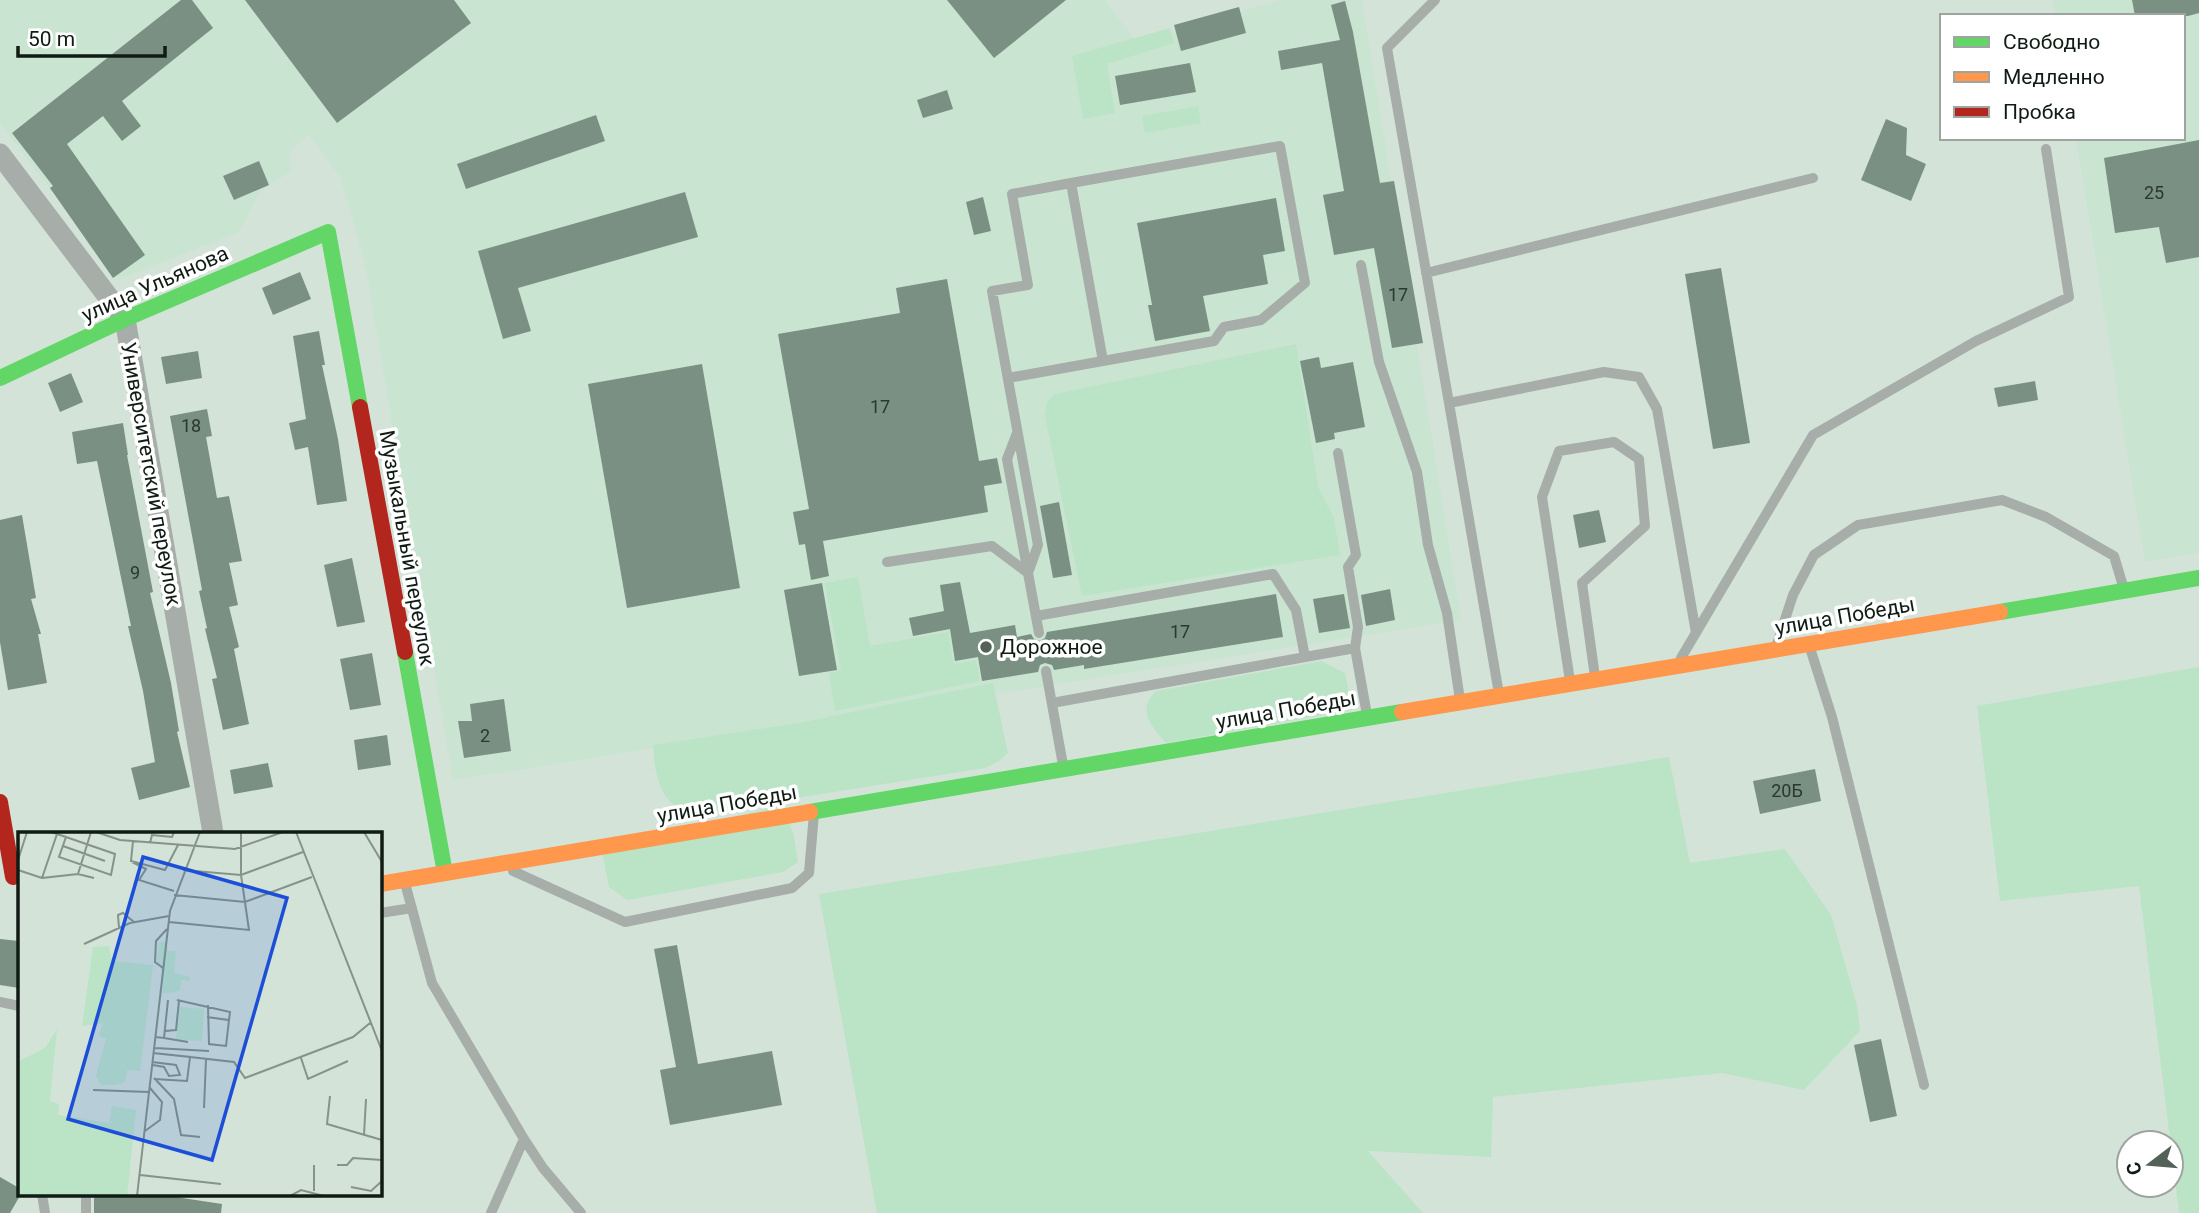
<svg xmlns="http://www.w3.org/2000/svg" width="2199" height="1213" viewBox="0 0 2199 1213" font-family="Roboto,sans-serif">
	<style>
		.built { fill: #c9e4d0 }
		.green { fill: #bbe4c7 }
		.building { fill: #799082 }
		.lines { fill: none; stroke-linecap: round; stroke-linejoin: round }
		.lane { stroke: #a7ada8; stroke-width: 10 }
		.street { stroke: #a7ada8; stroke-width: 21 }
		.fast { stroke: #63d668; stroke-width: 16 }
		.slow { stroke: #ff974d; stroke-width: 16 }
		.jam { stroke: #b3261e; stroke-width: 16 }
		.poi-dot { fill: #546159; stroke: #fff; stroke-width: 2.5 }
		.labels { text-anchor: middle; stroke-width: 7; stroke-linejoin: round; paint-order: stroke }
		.number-label { font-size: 18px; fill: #2a3830 }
		.street-label { font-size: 21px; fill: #101b14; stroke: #fff }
		.poi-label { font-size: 21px; fill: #101b14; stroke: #fff; text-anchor: start }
		.inset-road { fill: none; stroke: #85938a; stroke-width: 2 }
		.view { fill: #1d4ed8; fill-opacity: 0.15; stroke: #1d4ed8; stroke-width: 3.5 }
		.inset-edge { fill: none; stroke: #101b14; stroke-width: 3.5 }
	</style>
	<rect width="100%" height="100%" fill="#d3e3d8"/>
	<path class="built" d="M0 0H1105L1137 43 1280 0H1362L1461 620 453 780 365 263 340 177 309 134 290 150V172L261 190 239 232 119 279 0 123Z
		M2053 0H2199V553L2145 562 2076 138H2183V16H2056Z"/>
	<path class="green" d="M1170 28 1174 43 1107 64 1115 113 1083 119 1072 56Z
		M1198 106 1201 123 1145 133 1142 116Z
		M1296 344 1318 487 1334 518 1340 555 1082 596 1045 416 1047 402 1055 394Z
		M858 577 870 646 948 632 954 664 976 660 980 681 835 711 829 673 841 670 825 583Z
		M1321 661 1345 673 1352 710 1166 743C1151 726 1136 710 1156 691Z
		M2199 667V1213H2179L2139 886 2000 901 1977 706Z
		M993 683 1008 753 999 761 985 768 689 815C659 801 655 776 653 745L799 723Z
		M1669 757 1690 863 1785 849 1831 915 1857 1005 1860 1031 1804 1090 1722 1073 1493 1097 1491 1157 1368 1151 1423 1213H877L819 894Z
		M781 806 793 832 798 862 783 872 627 900 609 887 601 847Z"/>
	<path class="building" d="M181 0H192L213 28 122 101 141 126 122 141 103 116 67 144 145 255 113 278 50 188 53 186 12 133Z
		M245 0H454L471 23 337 123Z
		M947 0H1066L994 58Z
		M2132 0H2199V13L2188 16H2135Z
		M1345 1 1353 32 1380 183 1394 181 1423 343 1392 348 1374 248 1334 255 1323 195 1344 191 1322 63 1281 70 1278 51 1340 40 1331 5Z
		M1239 7 1246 33 1181 51 1174 25Z
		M1190 63 1196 92 1120 105 1115 76Z
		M947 90 953 109 923 118 917 100Z
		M596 115 605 141 466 189 457 164Z
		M1886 119 1907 128 1906 155 1926 164 1911 201 1861 180Z
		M2199 140V257L2166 263 2159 227 2115 233 2104 158Z
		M259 161 269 185 234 200 223 176Z
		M685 192 698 237 518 288 531 331 503 339 478 251Z
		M983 197 991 231 974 235 966 202Z
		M1276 198 1285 251 1263 255 1268 284 1203 296 1210 331 1155 341 1148 305H1152L1137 223Z
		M1721 268 1750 443 1713 449 1685 274Z
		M300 272 311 299 273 315 262 288Z
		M947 279 979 461 997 458 1002 483 984 486 988 512 823 541 829 576 811 580 805 544 799 545 793 512 809 509 778 334 900 313 896 288Z
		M319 331 325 365H322L338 439 347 501 317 505 308 447 295 450 289 423 306 419 293 336Z
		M198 351 202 378 166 384 161 357Z
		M1319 357 1321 368 1353 362 1365 427 1334 433 1335 439 1316 443 1300 361Z
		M702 364 740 588 627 608 588 384Z
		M71 373 83 402 60 412 48 383Z
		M2035 381 2038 400 1998 407 1994 388Z
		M207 409 212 436 206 437 217 498 229 496 242 561 229 563 238 605 229 607 239 647 234 649 249 724 223 730 212 679 217 678 205 629 207 628 199 591 202 590 170 416Z
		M123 423 128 455H127L153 592 150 593 171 683 179 731 177 732 190 787 139 800 131 768 155 762 143 691 128 626H131L97 461 77 464 72 432Z
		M1059 502 1072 575 1053 578 1040 506Z
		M1599 510 1606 542 1579 548 1573 515Z
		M22 515 36 598 31 599 41 634H38L47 683 8 690 0 642V520Z
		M352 558 365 622 337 627 324 565Z
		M960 582 970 633 1015 625 1017 637 1031 634 1034 639 1040 641 1045 638 1047 632 1276 594 1283 637 1084 669V665L1054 670 1052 665 1045 663 1040 665 1038 672 982 681 978 657 955 661 950 629 913 636 909 618 944 611 940 585Z
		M822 583 837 670 799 676 784 590Z
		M1390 589 1395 620 1366 626 1361 595Z
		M1344 594 1350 628 1319 633 1313 599Z
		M372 653 381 705 350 710 340 659Z
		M504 699 511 751 464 758 458 721H472L470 704Z
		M387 735 391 765 358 770 354 740Z
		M268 763 273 787 234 794 230 770Z
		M1815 769 1821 801 1760 814 1753 781Z
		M0 939 19 941V988L0 985Z
		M677 945 698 1064 772 1051 782 1105 670 1125 660 1070 676 1067 654 949Z
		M1881 1039 1897 1116 1870 1122 1854 1045Z
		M0 1177 19 1188V1194H21L10 1213H0Z
		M94 1194H156L222 1204 221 1213H94Z"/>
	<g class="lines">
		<path class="lane" d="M1435 0 1387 48 1449 403
			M1361 265 1379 362 1417 472 1428 545 1447 613 1460 700
			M1426 273 1813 178
			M1008 378 1214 341 1224 327 1261 320 1305 283 1280 146 1071 183
			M1338 453 1356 555 1348 567 1358 627 1355 648
			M887 562 992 546 1028 573 1007 459 1017 433
			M1036 616 1273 574 1296 610 1305 657
			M1039 633 1028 573 1038 545 992 291 1028 285 1012 194 1071 183 1103 361
			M1777 644 1793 595 1814 555 1858 525 2002 500 2046 517 2114 556 2123 586
			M1810 648 1832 717 1924 1085
			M1681 658 1813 435 1976 341 2069 297 2046 149
			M1046 671 1063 765
			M1570 681 1542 497 1559 451 1614 442 1639 459 1645 526 1582 583 1595 677
			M1499 694 1449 403 1604 372 1639 377 1657 409 1696 633
			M1052 703 1355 648 1367 715
			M513 871 625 922 792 888 809 873 814 813
			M405 883 432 983 524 1139 543 1168 581 1213
			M380 913 412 908
			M0 1002 19 1006
			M42 1194 45 1213
			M86 1213V1194
			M491 1213 524 1139"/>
		<path class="street" d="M0 154 125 319 213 833"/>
		<path class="fast" d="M0 378 125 319 328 232 360 407
			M2000 612 2199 578
			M405 652 445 873
			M810 812 1402 712"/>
		<path class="slow" d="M1402 712 2000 612
			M380 884 810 812"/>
		<path class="jam" d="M360 407 405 652
			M0 802 13 877"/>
	</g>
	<circle class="poi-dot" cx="986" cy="647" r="7"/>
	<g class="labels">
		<g class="number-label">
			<text x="2154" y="199">25</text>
			<text x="1398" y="301">17</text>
			<text x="880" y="413">17</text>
			<text x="191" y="432">18</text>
			<text x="135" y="579">9</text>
			<text x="1180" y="638">17</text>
			<text x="485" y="742">2</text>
			<text x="1787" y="797">20Б</text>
		</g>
		<g class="street-label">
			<text transform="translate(155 284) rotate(-24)" y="7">улица Ульянова</text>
			<text transform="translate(151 474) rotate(80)" y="7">Университетский переулок</text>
			<text transform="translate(407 548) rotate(80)" y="7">Музыкальный переулок</text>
			<text transform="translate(1845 616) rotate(-10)" y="7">улица Победы</text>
			<text transform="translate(1286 710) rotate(-10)" y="7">улица Победы</text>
			<text transform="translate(727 804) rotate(-10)" y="7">улица Победы</text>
		</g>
		<g class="poi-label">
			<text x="1000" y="654">Дорожное</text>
		</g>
	</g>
	<g transform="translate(18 832)">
		<rect width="364" height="364" fill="#d3e3d8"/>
		<path d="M148 109 150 119H158L156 141 172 145 171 149 163 148 162 158 154 161H145L143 132 139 130 141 110ZM91 114 94 129 135 133 122 239 109 238 107 250 98 253H83L78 244 88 207 81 204 85 191 64 194 75 115ZM162 175 186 177 184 209 158 207ZM39 197 32 269 41 272 40 283 91 291 94 274 118 278 109 364H0L1 229 27 216Z" fill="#bbe4c7"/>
		<path class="inset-road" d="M33 0 48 5 97 22 93 43 41 25 48 5M78 0 102 8 217 17 265 0M278 0 364 219M346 0 364 30M115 9 113 29 147 38 160 13M132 11 134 3 154 5 156 0M45 14 87 29M0 28 9 0M114 30 128 37 121 48 156 59M0 38 24 46 39 2M165 38 223 43 285 20M60 42 73 0M24 46 60 42 76 46M156 63 227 70 294 45M151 90 231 98 223 43V0M101 96 100 83 105 81 116 90M66 112 112 91 151 84M145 136 137 130 138 109 149 97M159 168 212 180 211 188 189 185M190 173 191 212 208 214 211 188M147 199 158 198 161 169M137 205 146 206 150 168M146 206 170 210M137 216 191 219M135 221 172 225 169 249 136 247M172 225 216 230 227 246 335 205 352 191M283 226 290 247 330 229M134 230 158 233 162 243 151 244 146 235 135 233M136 246 156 267 163 303 182 305M75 258 131 260M312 264 309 292 364 308M186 276 188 227M127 299 142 288 144 270 132 256M346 303 348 267M296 333V359M319 333H329L335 326 364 328M122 343 203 352M333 355 353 359 364 349M119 364 152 79 182 0M272 364 283 358 306 364"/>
		<path class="view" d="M125 25 269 66 194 328 50 287Z"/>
		<rect width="364" height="364" class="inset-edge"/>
	</g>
	<rect x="1940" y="14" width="245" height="126" fill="#ffffff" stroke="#9fa4a1" stroke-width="2"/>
	<rect x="1954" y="37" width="35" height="10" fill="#63d668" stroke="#9fa4a1" stroke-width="2"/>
	<text x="2003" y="49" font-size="21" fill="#101b14">Свободно</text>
	<rect x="1954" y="72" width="35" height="10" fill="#ff974d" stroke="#9fa4a1" stroke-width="2"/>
	<text x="2003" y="84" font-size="21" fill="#101b14">Медленно</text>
	<rect x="1954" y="107" width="35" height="10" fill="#b3261e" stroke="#9fa4a1" stroke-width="2"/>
	<text x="2003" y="119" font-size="21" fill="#101b14">Пробка</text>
	<g transform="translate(2150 1164) rotate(254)"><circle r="33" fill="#ffffff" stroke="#9fa4a1" stroke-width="2"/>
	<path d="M0-5L12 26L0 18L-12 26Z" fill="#546159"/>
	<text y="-10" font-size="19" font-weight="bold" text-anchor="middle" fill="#101b14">С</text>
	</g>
	<path d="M18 46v10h147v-10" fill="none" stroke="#101b14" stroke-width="3.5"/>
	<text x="28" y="46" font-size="21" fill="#101b14" stroke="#ffffff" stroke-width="5" paint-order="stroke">50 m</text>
</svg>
